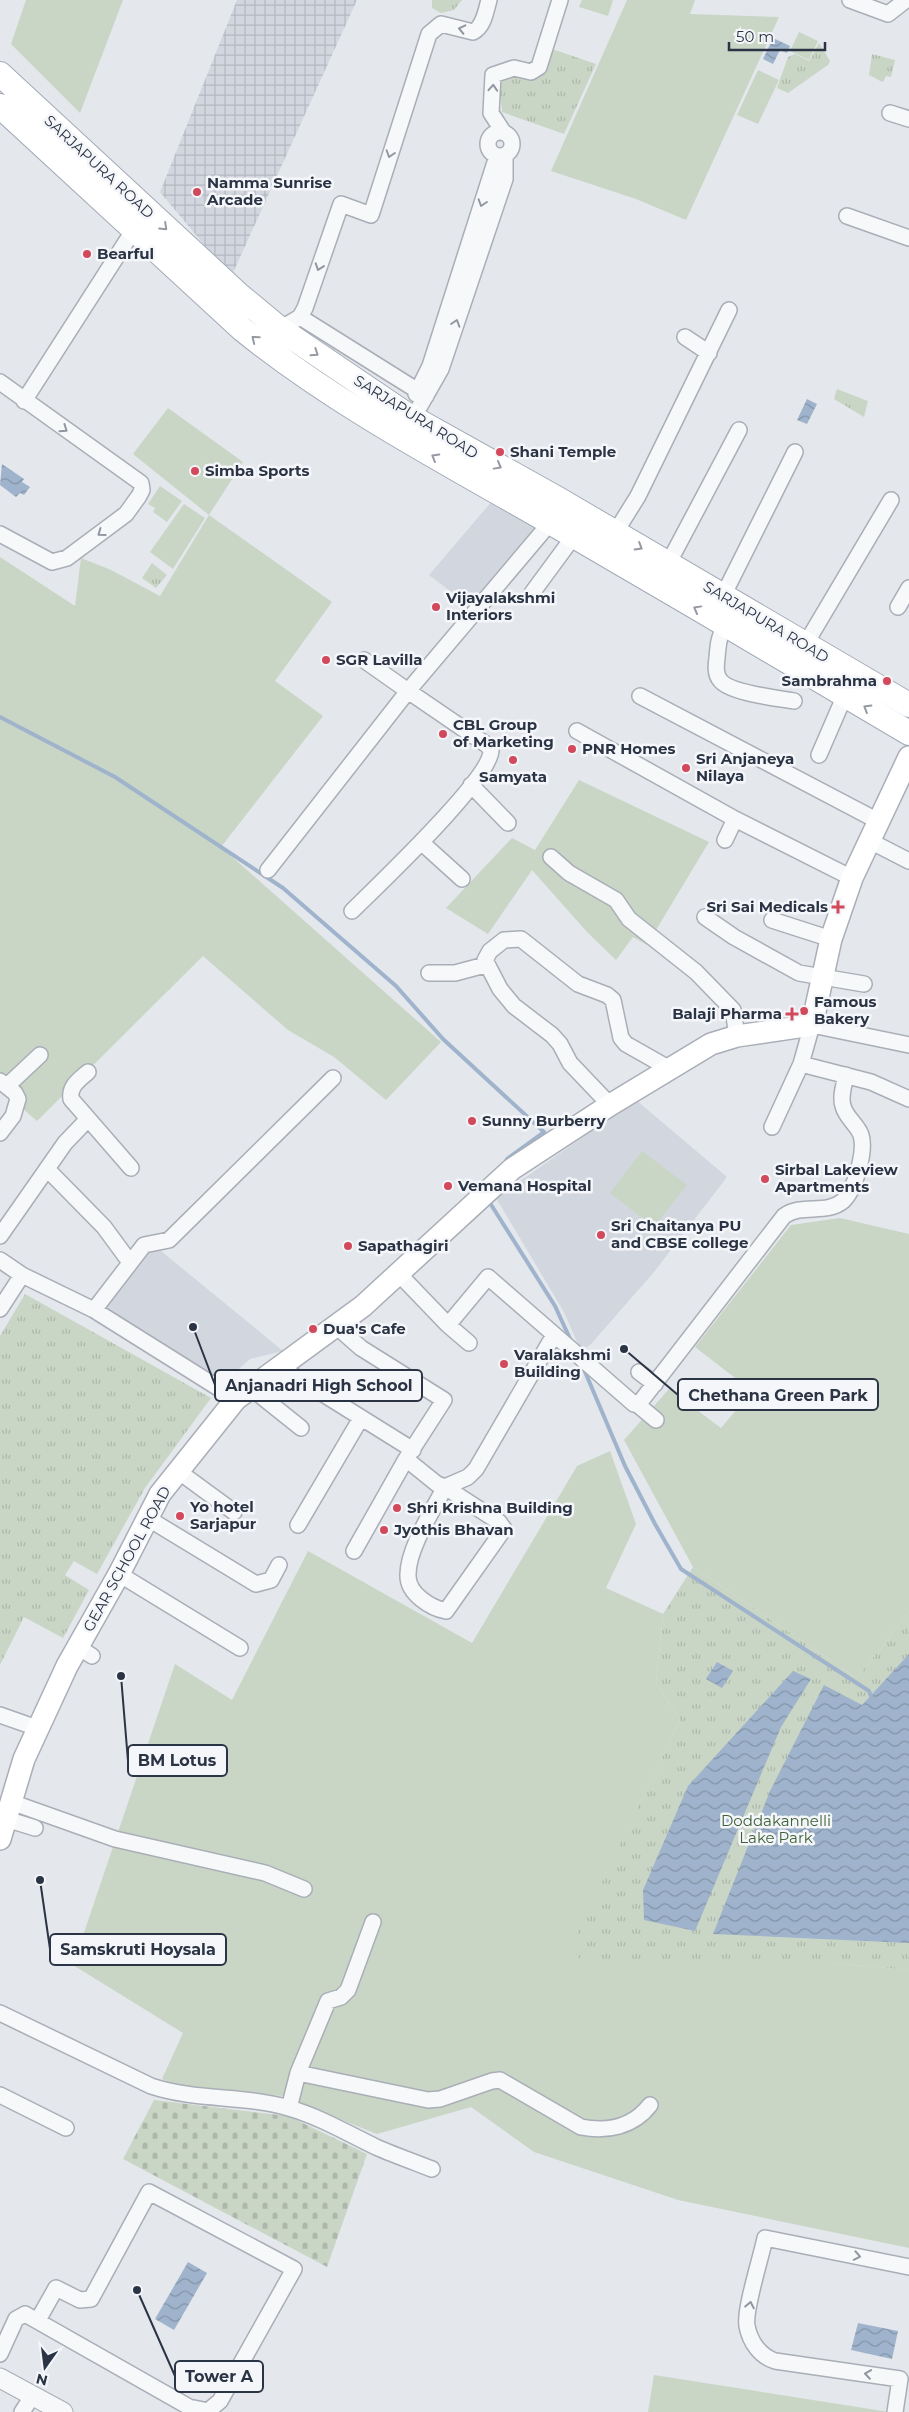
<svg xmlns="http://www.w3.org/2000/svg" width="909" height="2412" viewBox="0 0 909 2412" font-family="Montserrat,sans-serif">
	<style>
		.built { fill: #d2d6de }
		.industrial { fill: url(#industrial-grid) }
		.grass { fill: #c9d6c5 }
		.cemetery { fill: url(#cemetery-stones) }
		.park { fill: url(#park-tufts) }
		.water { fill: url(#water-waves) }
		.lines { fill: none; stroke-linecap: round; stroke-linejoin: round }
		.stream { stroke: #9fb4cc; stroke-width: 4 }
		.minor-casing { stroke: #a9aeb7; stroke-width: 18 }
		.tertiary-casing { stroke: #a9aeb7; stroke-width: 21 }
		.secondary-casing { stroke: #a9aeb7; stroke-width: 24 }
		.primary-casing { stroke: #a3abb8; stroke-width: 26 }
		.minor { stroke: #f7f8fa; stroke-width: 15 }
		.tertiary { stroke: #f7f8fa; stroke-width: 19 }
		.secondary { stroke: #fff; stroke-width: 21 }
		.primary { stroke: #fff; stroke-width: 24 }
		.oneway { stroke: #9196a0 }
		.oneway2 { stroke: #959aa2 }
		.poi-dot { fill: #d1495b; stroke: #f4f6f9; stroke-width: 2 }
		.labels { text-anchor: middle; stroke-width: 5; stroke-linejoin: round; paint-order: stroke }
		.street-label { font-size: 15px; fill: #2b3445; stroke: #f4f6f9 }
		.poi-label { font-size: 15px; font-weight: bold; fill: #2b3445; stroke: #f4f6f9; text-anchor: start }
		.park-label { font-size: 15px; fill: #3f6138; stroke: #f4f6f9 }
		.leader { fill: none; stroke: #2b3445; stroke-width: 2 }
		.callout-dot { fill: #2b3445; stroke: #f4f6f9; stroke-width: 2 }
		.callout { fill: #f4f6f9; stroke: #2b3445; stroke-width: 2 }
		.callout-label { font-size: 16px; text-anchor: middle; font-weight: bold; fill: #2b3445 }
	</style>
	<defs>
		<pattern id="industrial-grid" width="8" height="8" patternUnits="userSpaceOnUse" patternTransform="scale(1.25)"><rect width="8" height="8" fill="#d2d6de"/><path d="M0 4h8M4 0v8" fill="none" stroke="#b4b8c0"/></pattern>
		<pattern id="cemetery-stones" width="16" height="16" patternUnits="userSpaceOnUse" patternTransform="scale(1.25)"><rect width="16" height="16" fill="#c9d6c5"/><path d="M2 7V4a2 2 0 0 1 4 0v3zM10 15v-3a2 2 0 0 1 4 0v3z" fill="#adb8ab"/></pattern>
		<pattern id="park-tufts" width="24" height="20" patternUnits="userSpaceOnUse" patternTransform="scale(1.25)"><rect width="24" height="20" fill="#c9d6c5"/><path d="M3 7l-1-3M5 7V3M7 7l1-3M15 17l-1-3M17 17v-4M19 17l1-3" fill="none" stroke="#adb8ab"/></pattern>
		<pattern id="water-waves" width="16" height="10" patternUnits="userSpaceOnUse" patternTransform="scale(1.25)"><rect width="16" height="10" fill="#9fb4cc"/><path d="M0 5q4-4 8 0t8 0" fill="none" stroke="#8293a7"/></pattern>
	</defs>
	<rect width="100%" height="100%" fill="#e4e7ec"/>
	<path class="built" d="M493 500 540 531 474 609 429 575Z
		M636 1100 727 1177 654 1272 591 1344 581 1351 564 1312 496 1198Z
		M155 1246 283 1351 250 1359 225 1381 104 1308 148 1247Z"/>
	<path class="industrial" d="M237 0H357L231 277 160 192Z"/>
	<path class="grass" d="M26 0H123L80 113 11 44Z
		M582 0H613L608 16 579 7Z
		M627 0H695L690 14 779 17 686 220 636 199 551 171Z
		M799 32 818 41 809 60 790 51Z
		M758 70 779 80 758 124 737 115Z
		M168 408 243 462 209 515 332 602 275 681 323 716 221 847 441 1042 386 1100 334 1057 288 1030 203 956 37 1121 0 1089V557L75 606 81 558 111 570 160 596 209 515 133 454Z
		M160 486 182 501 167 522 153 512 155 508 148 504Z
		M184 504 205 518 173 569 150 552Z
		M579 780 709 842 647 945 633 937 616 960 587 932 532 870 488 934 446 908 512 838 535 850Z
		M642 1151 687 1185 654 1227 610 1193Z
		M840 1218 909 1234V1612L857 1678 693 1567 624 1440 669 1389 721 1428 752 1391 695 1347 791 1225Z
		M610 1451 636 1524 606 1588 663 1614 656 1683 680 1720 572 1946 833 1963 909 1970V2248L678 2200 534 2152 471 2107 377 2134 282 2096 172 2084 162 2079 183 2033 73 1965 175 1664 232 1700 308 1551 472 1643 577 1466Z
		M654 2375 889 2412H648Z"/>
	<path class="cemetery" d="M154 2100 288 2116 367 2154 327 2267 123 2159Z"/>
	<path class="park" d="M432 0H462L454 10 441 13 432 8Z
		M819 43 830 61 828 65 788 93 777 88 788 57 795 54 809 61Z
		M552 49 596 64 564 134 502 112C502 104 499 93 501 85 505 66 534 91 547 68 550 62 551 55 552 49Z
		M872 54 895 60 891 77 886 76 883 82 869 75Z
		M837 389 868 401 864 417 834 399Z
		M152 563 167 575 156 588 142 578Z
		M25 1294 211 1398 145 1488 97 1574 74 1561 65 1575 89 1590 63 1638 24 1617 0 1665V1336Z
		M693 1567 857 1678 909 1612V1970L833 1963 582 1962 571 1946 680 1720 656 1683 663 1614Z"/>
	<path class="water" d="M773 38 790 46 787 53 780 50 773 64 763 59Z
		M807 399 817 404 807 424 797 420Z
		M2 464 24 479 22 482 30 487 24 495 20 493 16 497 0 485Z
		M909 1654V1943L713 1934 770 1791 824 1685 862 1705Z
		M717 1662 733 1671 722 1688 706 1679Z
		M793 1671 811 1679 781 1727 695 1931 644 1920 643 1890 688 1786Z
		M188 2262 207 2273 174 2330 155 2319Z
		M858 2323 898 2331 892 2359 851 2350Z"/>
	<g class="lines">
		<path class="stream" d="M0 717 115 777 283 888 396 986 443 1039 544 1132 507 1159 505 1165
			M492 1199 490 1203 555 1306 572 1343
			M583 1367 625 1466 655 1524 681 1569 869 1691 872 1699"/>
		<g class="minor-casing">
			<path id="minor" d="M850 0 888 14 906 0
				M890 113 909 119
				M488 144a12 12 0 1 1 24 0a12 12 0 1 1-24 0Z
				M504 133 491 113 493 75 514 68 531 72 539 67 560 0
				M847 216 909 238
				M300 317 426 396
				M280 329 300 317 305 308 341 204 371 215 429 34 441 24 473 32C484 27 486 10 489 0
				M685 337 709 353
				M0 382 141 483 142 490 139 496 126 514 67 558 52 562 0 534
				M416 394 430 366 497 156
				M24 401 133 231
				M413 418 441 369 505 179V156
				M615 533 638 496 729 310
				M668 564 739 430
				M532 593 574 536
				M723 596 795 452
				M898 607 909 588
				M725 624C719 636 718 645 717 658 716 665 715 674 720 680 729 693 777 698 794 701
				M805 645 891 500
				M640 696 878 821
				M577 731 735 819 852 878
				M819 755 845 695
				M471 785 508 823
				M725 840 735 819
				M870 841 909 861
				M421 842 462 879
				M551 857 569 873 616 900 629 919 696 972 733 1010 737 1036
				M268 870 408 691 364 660
				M352 911C376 887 492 778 491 750L487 745 408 691 550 523
				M705 917 734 937 799 973 864 984
				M772 920 831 939
				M429 973H455L485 965
				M909 1045 812 1025 801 1064 871 1082 909 1099
				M88 1072C79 1080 69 1086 71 1099L131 1168
				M0 1081 15 1093 18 1099 13 1116 0 1133
				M7 1086 40 1055
				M610 1105 570 1063 560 1044 552 1035 514 1006 500 989 485 960 490 951 504 940 521 939 578 984 607 995 613 1000 621 1038 626 1044 670 1069
				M772 1127 801 1064
				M47 1169 104 1227 129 1261
				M0 1236 65 1143 88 1119
				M0 1260 22 1275 94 1310 236 1399
				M398 1273 448 1325 488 1277 634 1404 638 1405 784 1216C802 1203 826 1215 843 1201 855 1190 866 1151 861 1135 857 1124 846 1118 843 1106 840 1097 844 1085 846 1075
				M0 1309 22 1275
				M94 1310 144 1245 169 1240 333 1078
				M448 1325 469 1343
				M336 1326 361 1348 444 1400 406 1459 354 1551
				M280 1367 413 1450
				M639 1372 655 1384
				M251 1388 301 1428
				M638 1405 656 1420
				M406 1459 437 1484 445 1487 499 1522 504 1529 446 1611C431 1608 408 1594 408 1576 407 1550 433 1510 445 1487
				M178 1471 234 1512
				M445 1487 468 1477 476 1469 554 1335
				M149 1519 256 1584 271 1580 279 1565
				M298 1525 361 1418
				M119 1574 240 1648
				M78 1647 92 1656
				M0 1715 37 1728
				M11 1802 115 1839 265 1873 304 1889
				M6 1819 35 1828
				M0 2013 151 2086C196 2101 244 2095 289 2108 320 2117 347 2133 376 2147 394 2155 414 2162 432 2169
				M298 2073 428 2100 440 2099 492 2081 500 2080 581 2127C607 2132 633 2127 650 2105
				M0 2095 66 2128
				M289 2108 298 2073 328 2001 341 1997 348 1990 373 1922
				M0 2354 16 2319 25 2314 189 2407 208 2411 220 2401 294 2269 149 2192 91 2299 80 2300 56 2288 38 2320
				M22 2412 33 2395
				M895 2412 900 2379 775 2361C760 2356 750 2342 747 2326 744 2310 761 2258 765 2238L909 2267"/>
		</g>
		<g class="tertiary-casing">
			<path id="tertiary" d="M0 2378 63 2412"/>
		</g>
		<g class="secondary-casing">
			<path id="secondary" d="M0 1839 24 1759 67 1666 119 1574 160 1494 236 1399 363 1306 512 1169 610 1105 711 1044 737 1036 812 1025 831 939 852 878 909 757"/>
		</g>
		<g class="primary-casing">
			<path id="primary" d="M0 74 239 295 280 329 404 413 558 499 909 705
				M0 106 242 329C344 411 461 470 574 536 686 601 798 667 909 733"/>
		</g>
		<use href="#minor" class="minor"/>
		<use href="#tertiary" class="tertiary"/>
		<use href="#secondary" class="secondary"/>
		<use href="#primary" class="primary"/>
	</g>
	<defs><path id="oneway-chevron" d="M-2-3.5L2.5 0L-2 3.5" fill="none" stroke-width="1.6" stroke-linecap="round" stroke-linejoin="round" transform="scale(1.25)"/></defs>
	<g class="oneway">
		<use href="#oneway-chevron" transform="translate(462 29) rotate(-167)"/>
		<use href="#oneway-chevron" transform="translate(493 88) rotate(-86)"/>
		<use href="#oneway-chevron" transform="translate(390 154) rotate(108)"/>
		<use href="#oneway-chevron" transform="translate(482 203) rotate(108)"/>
		<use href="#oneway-chevron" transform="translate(319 267) rotate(109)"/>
		<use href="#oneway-chevron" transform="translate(456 323) rotate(-72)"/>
		<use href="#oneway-chevron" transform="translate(64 429) rotate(35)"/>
		<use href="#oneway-chevron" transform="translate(101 533) rotate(144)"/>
		<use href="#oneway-chevron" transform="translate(857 2256) rotate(11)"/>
		<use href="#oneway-chevron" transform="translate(750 2305) rotate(-79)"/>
		<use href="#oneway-chevron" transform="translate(868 2374) rotate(-172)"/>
	</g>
	<g class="oneway2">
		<use href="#oneway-chevron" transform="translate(164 227) rotate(43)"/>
		<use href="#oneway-chevron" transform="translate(255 339) rotate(-141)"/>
		<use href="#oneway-chevron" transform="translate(315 353) rotate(34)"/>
		<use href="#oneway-chevron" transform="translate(435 457) rotate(-150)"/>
		<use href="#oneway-chevron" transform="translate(498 466) rotate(29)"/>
		<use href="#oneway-chevron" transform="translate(639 547) rotate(31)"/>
		<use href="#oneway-chevron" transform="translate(697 609) rotate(-151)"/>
		<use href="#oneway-chevron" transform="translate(867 708) rotate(-149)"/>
	</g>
	<g class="poi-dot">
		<circle cx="197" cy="192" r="5"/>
		<circle cx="87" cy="254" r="5"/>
		<circle cx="500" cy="452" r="5"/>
		<circle cx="195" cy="471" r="5"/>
		<circle cx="436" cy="607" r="5"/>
		<circle cx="326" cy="660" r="5"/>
		<circle cx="887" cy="681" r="5"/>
		<circle cx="443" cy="734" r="5"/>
		<circle cx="572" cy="749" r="5"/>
		<circle cx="513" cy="760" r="5"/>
		<circle cx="686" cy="768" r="5"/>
		<path d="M835.5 899.5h5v5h5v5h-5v5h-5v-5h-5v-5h5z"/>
		<circle cx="804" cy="1011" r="5"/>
		<path d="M789.5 1006.5h5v5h5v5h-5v5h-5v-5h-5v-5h5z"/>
		<circle cx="472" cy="1121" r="5"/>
		<circle cx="765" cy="1179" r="5"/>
		<circle cx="448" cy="1186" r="5"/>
		<circle cx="601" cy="1235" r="5"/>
		<circle cx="348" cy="1246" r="5"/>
		<circle cx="313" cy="1329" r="5"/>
		<circle cx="504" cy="1364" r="5"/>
		<circle cx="397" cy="1508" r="5"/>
		<circle cx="180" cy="1516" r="5"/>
		<circle cx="384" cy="1530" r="5"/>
	</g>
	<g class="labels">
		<g class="street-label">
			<text transform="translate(99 167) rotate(43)" y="5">SARJAPURA ROAD</text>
			<text transform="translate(416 417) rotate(32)" y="5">SARJAPURA ROAD</text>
			<text transform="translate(766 622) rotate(31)" y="5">SARJAPURA ROAD</text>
			<text transform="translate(127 1559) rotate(-61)" y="5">GEAR SCHOOL ROAD</text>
		</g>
		<g class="poi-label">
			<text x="207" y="188">Namma Sunrise<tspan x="207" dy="17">Arcade</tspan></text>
			<text x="97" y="259">Bearful</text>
			<text x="510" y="457">Shani Temple</text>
			<text x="205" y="476">Simba Sports</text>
			<text x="446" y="603">Vijayalakshmi<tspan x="446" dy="17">Interiors</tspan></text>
			<text x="336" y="665">SGR Lavilla</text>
			<text x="877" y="686" text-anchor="end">Sambrahma</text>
			<text x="453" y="730">CBL Group<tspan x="453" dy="17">of Marketing</tspan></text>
			<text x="582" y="754">PNR Homes</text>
			<text x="696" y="764">Sri Anjaneya<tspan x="696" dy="17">Nilaya</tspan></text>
			<text x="513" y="782" text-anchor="middle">Samyata</text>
			<text x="828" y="912" text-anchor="end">Sri Sai Medicals</text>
			<text x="814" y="1007">Famous<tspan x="814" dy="17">Bakery</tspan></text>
			<text x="782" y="1019" text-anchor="end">Balaji Pharma</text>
			<text x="482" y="1126">Sunny Burberry</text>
			<text x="775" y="1175">Sirbal Lakeview<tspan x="775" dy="17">Apartments</tspan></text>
			<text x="458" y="1191">Vemana Hospital</text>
			<text x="611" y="1231">Sri Chaitanya PU<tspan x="611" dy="17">and CBSE college</tspan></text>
			<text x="358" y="1251">Sapathagiri</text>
			<text x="323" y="1334">Dua's Cafe</text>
			<text x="514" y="1360">Varalakshmi<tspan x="514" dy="17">Building</tspan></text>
			<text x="190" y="1512">Yo hotel<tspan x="190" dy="17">Sarjapur</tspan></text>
			<text x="407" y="1513">Shri Krishna Building</text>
			<text x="394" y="1535">Jyothis Bhavan</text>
		</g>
		<g class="park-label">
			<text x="776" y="1826">Doddakannelli<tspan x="776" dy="17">Lake Park</tspan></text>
		</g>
	</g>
	<path class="leader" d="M193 1327L215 1385M624 1349L678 1395M121 1676L128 1761M40 1880L50 1949M137 2290L175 2376"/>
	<g class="callout-dot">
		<circle cx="193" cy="1327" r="5"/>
		<circle cx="624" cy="1349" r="5"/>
		<circle cx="121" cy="1676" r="5"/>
		<circle cx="40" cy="1880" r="5"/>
		<circle cx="137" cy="2290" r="5"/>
	</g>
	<g class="callout">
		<rect x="215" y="1370" width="207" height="31" rx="5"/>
		<rect x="678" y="1379" width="200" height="31" rx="5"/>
		<rect x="128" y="1745" width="99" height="31" rx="5"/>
		<rect x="50" y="1934" width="176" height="31" rx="5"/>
		<rect x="175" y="2361" width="88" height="31" rx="5"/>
	</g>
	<g class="callout-label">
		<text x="319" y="1391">Anjanadri High School</text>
		<text x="778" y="1401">Chethana Green Park</text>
		<text x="177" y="1766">BM Lotus</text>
		<text x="138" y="1955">Samskruti Hoysala</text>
		<text x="219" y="2382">Tower A</text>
	</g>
	<g transform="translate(45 2367) rotate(194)" stroke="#f4f6f9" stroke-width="4" paint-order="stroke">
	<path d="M0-4L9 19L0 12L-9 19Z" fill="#2b3445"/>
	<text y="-8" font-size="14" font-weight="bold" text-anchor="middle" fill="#2b3445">N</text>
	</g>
	<path d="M729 42v8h96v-8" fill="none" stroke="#2b3445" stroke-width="2.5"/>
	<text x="736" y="42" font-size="15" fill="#2b3445" stroke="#f4f6f9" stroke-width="4" paint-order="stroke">50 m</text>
</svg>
